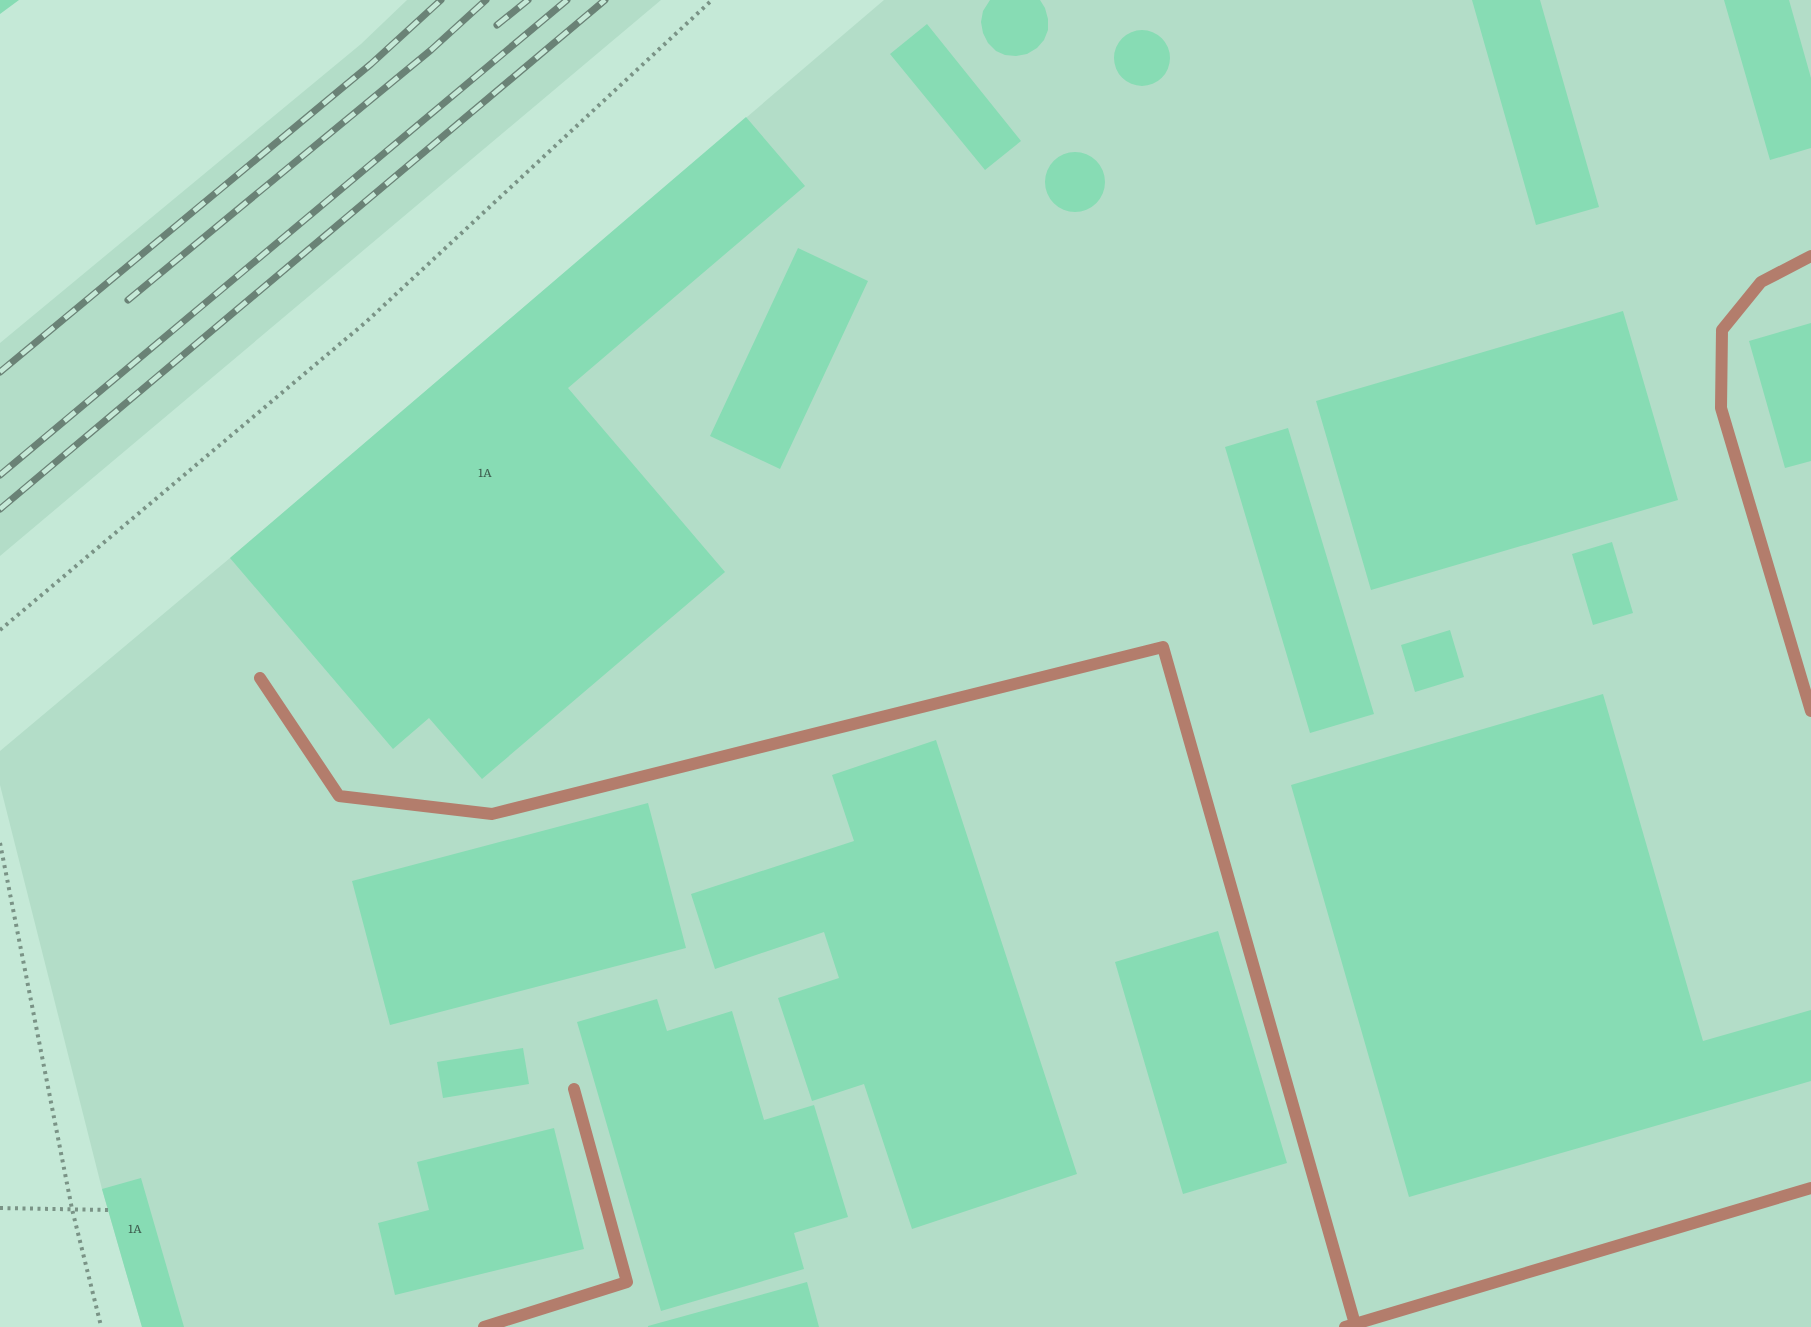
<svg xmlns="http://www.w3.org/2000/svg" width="1811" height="1327" viewBox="0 0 1811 1327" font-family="Literata,serif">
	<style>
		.built { fill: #b3ddc8 }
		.building { fill: #87dcb4 }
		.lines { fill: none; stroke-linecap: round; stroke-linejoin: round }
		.path { stroke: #7a9386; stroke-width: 4; stroke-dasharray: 3 4.5; stroke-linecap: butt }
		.lane { stroke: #b37d6c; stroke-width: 12 }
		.rail-casing { stroke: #6a8276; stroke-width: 7 }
		.rail { stroke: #c5e9d7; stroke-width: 4.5; stroke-dasharray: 14; stroke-linecap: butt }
		.labels { text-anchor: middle; stroke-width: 5; stroke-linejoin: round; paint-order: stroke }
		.number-label { font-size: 12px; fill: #3f5f50 }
	</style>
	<rect width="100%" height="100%" fill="#c5e9d7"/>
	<path class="built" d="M407 0H661L0 556V343L361 44Z
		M884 0H1811V1327H142L102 1189 0 785V751L230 558Z"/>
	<path class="building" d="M0 0H19L0 14Z
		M990 0H1040L1045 8 1048 19V30L1044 40 1037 48 1027 54 1016 56 1005 55 996 51 988 43 983 33 981 22 983 11Z
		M1472 0H1540L1599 207 1536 225Z
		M1724 0H1789L1811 78V148L1770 160Z
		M927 24 1021 141 985 170 890 54Z
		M1114 58a28 28 0 1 1 56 0a28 28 0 1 1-56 0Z
		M746 117 805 186 568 388 725 572 482 779 429 718 393 749 230 558Z
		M1045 182a30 30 0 1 1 60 0a30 30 0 1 1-60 0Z
		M798 248 868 281 780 469 710 436Z
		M1623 311 1678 500 1371 590 1316 401Z
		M1811 323V461L1785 468 1749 341Z
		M1288 428 1374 714 1310 733 1225 447Z
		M1612 542 1633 613 1593 625 1572 554Z
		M1450 630 1464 677 1415 692 1401 645Z
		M1603 694 1703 1041 1811 1010V1081L1409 1197 1291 785Z
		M936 740 1077 1174 912 1229 864 1084 812 1101 778 998 839 978 824 932 715 969 691 894 854 841 832 775Z
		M648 803 686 948 390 1025 352 881Z
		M1218 931 1287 1163 1183 1194 1115 962Z
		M657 999 667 1031 732 1011 764 1120 814 1105 848 1217 794 1233 804 1269 661 1311 577 1022Z
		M523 1048 529 1084 443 1098 437 1062Z
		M554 1128 584 1249 395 1295 378 1223 429 1210 417 1162Z
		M141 1178 184 1327H142L125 1269 102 1189Z
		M807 1282 819 1327H648V1326Z"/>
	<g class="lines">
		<path class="path" d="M0 630 366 322 712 0
			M0 843 72 1209 101 1326
			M0 1208 108 1210"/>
		<path class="lane" d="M1811 256 1761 282 1722 330 1721 408 1811 711
			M260 678 339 796 492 814 1163 647 1355 1324
			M484 1327 627 1282 574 1089
			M1345 1327 1811 1188"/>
		<g class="rail-casing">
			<path id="rail" d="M497 25 528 0
				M128 300 431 50 486 0
				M0 372 371 64 441 0
				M0 475 567 0
				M0 509 605 0"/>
		</g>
		<use href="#rail" class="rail"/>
	</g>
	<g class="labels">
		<g class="number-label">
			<text x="485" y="477">1А</text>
			<text x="135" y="1233">1А</text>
		</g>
	</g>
</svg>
